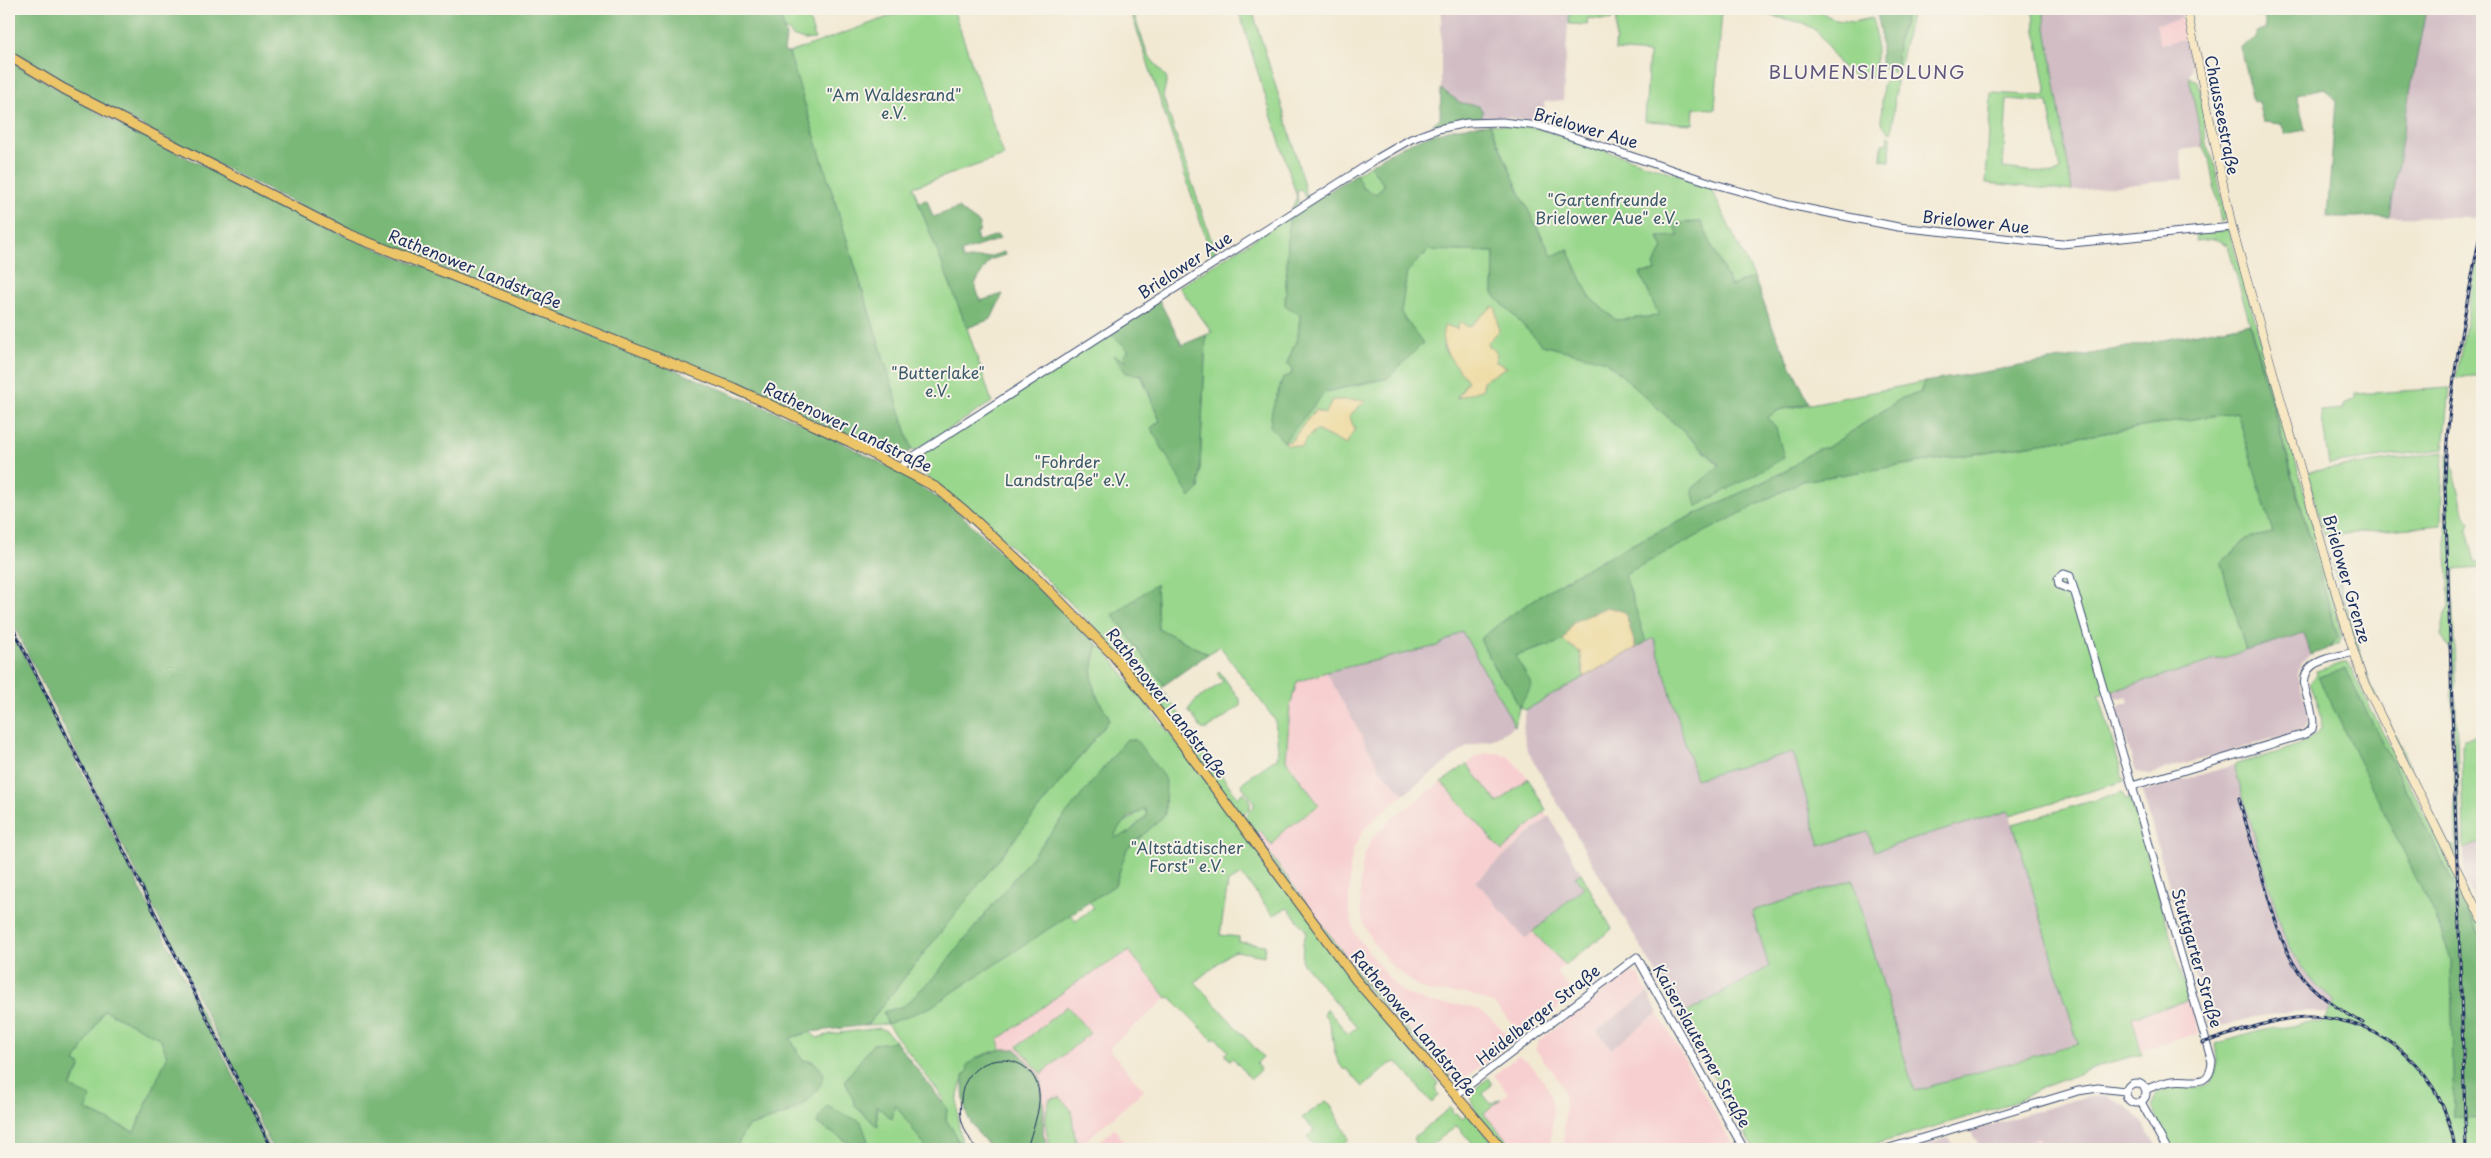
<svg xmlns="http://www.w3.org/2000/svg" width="2491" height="1158" viewBox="0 0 2491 1158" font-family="'Playpen Sans',sans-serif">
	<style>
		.built { fill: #f7cfd0 }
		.industrial { fill: #d2bdc5 }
		.green { fill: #99d78c; stroke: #5a8375; fill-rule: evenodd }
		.forest { fill: #7ab878; stroke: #4a746b; fill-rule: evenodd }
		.sand { fill: #eeda9e; stroke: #84847e }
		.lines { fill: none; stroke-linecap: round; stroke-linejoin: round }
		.tertiary-casing { stroke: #3b4b70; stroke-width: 9 }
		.secondary-casing { stroke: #3b4b70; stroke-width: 9 }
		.primary-casing { stroke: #3b4b70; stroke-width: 11 }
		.tertiary { stroke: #fff; stroke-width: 7 }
		.secondary { stroke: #f7e8c3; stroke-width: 8 }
		.primary { stroke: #ecc569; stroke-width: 9 }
		.tram { stroke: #1b2f5e; stroke-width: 1 }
		.rail-casing { stroke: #1b2f5e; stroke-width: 3 }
		.rail { stroke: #f7f3e8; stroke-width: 1; stroke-dasharray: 4; stroke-linecap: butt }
		.labels { text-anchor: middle; stroke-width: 4; stroke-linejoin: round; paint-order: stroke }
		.park-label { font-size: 16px; fill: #3a596a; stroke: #f7f3e8 }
		.street-label { font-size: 16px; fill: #1b2f5e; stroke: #f7f3e8 }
		.quarter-label { font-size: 19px; letter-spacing: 1px; fill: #60577e; stroke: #f7f3e8 }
	</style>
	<rect width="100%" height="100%" fill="#f7f3e8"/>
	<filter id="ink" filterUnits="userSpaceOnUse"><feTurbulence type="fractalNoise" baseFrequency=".02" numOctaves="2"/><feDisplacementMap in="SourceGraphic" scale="10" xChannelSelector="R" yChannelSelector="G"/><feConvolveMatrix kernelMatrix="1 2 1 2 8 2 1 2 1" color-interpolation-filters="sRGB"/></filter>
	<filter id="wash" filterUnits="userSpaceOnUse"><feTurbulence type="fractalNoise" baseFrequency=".0096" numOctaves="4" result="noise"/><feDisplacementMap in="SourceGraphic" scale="20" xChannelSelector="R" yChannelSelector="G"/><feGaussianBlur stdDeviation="1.12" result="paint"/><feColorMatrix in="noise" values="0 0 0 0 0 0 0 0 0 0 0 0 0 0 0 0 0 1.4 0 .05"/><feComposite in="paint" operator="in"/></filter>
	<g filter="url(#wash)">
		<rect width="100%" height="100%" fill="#f2e9d3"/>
		<path class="built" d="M2182 19 2186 39 2160 44 2156 24Z
			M1326 672 1380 768 1404 794 1365 828 1353 850 1350 868 1349 909 1355 934 1388 977 1405 994 1430 1003 1458 1005 1478 1009 1488 1016 1509 1036 1508 1046 1460 1081 1451 1077 1363 980 1255 834 1260 829 1272 845 1281 833 1319 806 1286 760 1290 706 1297 682Z
			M1488 753H1498L1508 756 1528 778 1498 804 1467 764 1478 756Z
			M1442 782 1502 851 1544 813 1547 817 1476 881 1525 939 1533 932 1565 965 1556 972 1575 994 1531 1029 1517 1028 1495 1005 1480 998 1468 994 1431 992 1418 987 1390 964 1372 941 1363 923 1360 909 1361 873 1364 855 1372 838 1392 818Z
			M1129 951 1167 998 1110 1047 1111 1052 1144 1090 1076 1149H1049L1043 1133 1044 1110 1040 1077 1016 1049H1001L998 1040 1074 984Z
			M1630 972 1638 975 1648 993 1598 1030 1611 1049 1658 1013 1735 1149H1563L1565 1108 1563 1089 1554 1073 1535 1049 1539 1041Z
			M2189 1000 2199 1033 2141 1050 2131 1017Z
			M1518 1056 1528 1061 1543 1080 1551 1094 1553 1114 1550 1149H1515L1484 1114 1508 1093 1494 1075Z
			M1114 1129 1131 1149H1091Z
			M2038 1137 2045 1149H2016Z"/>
		<path class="industrial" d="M1441 9H1569L1563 100 1545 102 1543 123 1506 117 1481 118 1483 112 1479 106 1461 103 1441 89Z
			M2043 9H2180L2182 19 2156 24 2160 44 2186 39 2192 69 2189 77 2203 147 2180 150 2183 179 2072 191Z
			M2426 9H2482V218L2390 217 2406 113Z
			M1462 631 1515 726 1493 739 1468 746 1404 794 1380 769 1326 672 1437 646Z
			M2304 633 2311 655 2301 663 2298 674 2309 719 2305 728 2298 731 2150 774 2136 772 2117 710 2121 705 2129 702 2127 696 2119 699 2113 697 2112 691Z
			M1654 638 1696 779 1793 752 1868 832 1874 851 2009 811 2078 1042 1914 1091 1853 880 1769 967 1681 1016 1527 750 1523 729 1526 710Z
			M2234 765 2283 933 2301 967 2319 988 2335 1002 2327 1013 2311 1011 2290 1012 2255 1017 2211 1029 2142 792Z
			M1549 816 1581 873 1575 877 1584 887 1525 939 1476 881Z
			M2482 842V916L2464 880V849Z
			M1648 993 1658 1013 1611 1049 1597 1030Z
			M2095 1096 2107 1097 2127 1106 2141 1121 2158 1149H2045L2038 1137 2016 1149H1982L1970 1131 2077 1099Z
			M1949 1138 1955 1149H1912Z"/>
		<path class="green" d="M778 9H806L815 39 804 40 792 36 789 31 784 30Z
			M910 9H953L1004 156 913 187 967 328 992 402 916 450H912L789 53Z
			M1130 9H1132L1148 55 1167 78 1163 97 1217 257 1211 254Z
			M1238 9H1252L1290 133 1306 194 1313 195 1306 199 1301 189 1297 190 1298 204 1291 210 1297 197Z
			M1569 9H1613L1612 20 1588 18 1587 25 1569 24Z
			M1617 9H1722L1715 109 1694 108 1693 124 1645 121 1649 53 1615 50Z
			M1753 9H1814L1836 20 1854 22 1872 18 1876 34V78L1854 76 1840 65 1819 33 1812 28 1803 23 1772 16Z
			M1908 9H1917L1912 10 1898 73 1886 71 1881 64 1894 69 1897 68 1898 41Z
			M2032 9H2043L2072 191 1986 183 1991 93 2045 96 2046 88ZM2007 99 2048 102 2060 170 2053 174 2003 168Z
			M2189 77 2198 81 2204 112 2206 144 2214 162 2226 219 2221 222 2209 159 2203 147Z
			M1888 80H1896L1892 132 1888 131 1881 123 1883 84Z
			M1490 124 1534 127 1709 185 1754 277 1731 286 1701 222 1673 223 1679 236 1658 238 1663 248 1654 265 1656 271 1640 273 1660 316 1616 320 1590 298 1568 250 1552 256 1523 200Z
			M1888 136 1891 137 1890 161 1881 160 1882 144H1887Z
			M1370 165 1384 185 1376 194 1363 188 1356 174Z
			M1289 217 1285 305 1300 315 1298 336 1287 363 1292 367 1291 375 1325 392 1388 378 1423 343 1400 313 1407 272 1429 250 1494 252 1493 294 1542 345 1606 360 1720 466 1692 489 1776 428 1767 417 1779 410 1924 382 1920 393 1902 398 1827 448C1812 447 1798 464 1785 471 1679 525 1573 563 1480 639L1499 676 1509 685 1515 656 1563 641 1580 652 1584 677 1526 710 1519 708 1515 726 1462 631 1437 646 1326 672 1297 682 1290 706 1286 760 1319 805 1281 833 1272 846 1260 830 1255 834 1363 980 1451 1077 1447 1078 1352 970 1241 820 1254 807V802L1242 786 1244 781 1277 758 1278 749 1275 720 1220 646 1208 654 1158 628 1156 585 1113 615 1164 685 1161 688 1237 797 1244 792 1250 801V809L1241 815 1237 814C1190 750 1146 682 1091 624 1037 567 978 515 916 468L917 457 1110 333 1129 350 1126 361 1114 356 1141 375 1160 421 1151 428 1199 489 1206 335 1212 332 1179 287ZM1493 307 1488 342 1496 362 1483 381 1457 397 1468 381 1443 348 1445 326C1469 334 1476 321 1493 307ZM1365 400 1348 417 1316 430 1306 439 1285 442 1291 441 1315 410 1325 414Z
			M2229 230 2302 484 2340 628 2341 638 2339 644 2329 648 2338 637 2228 245 2216 239 2196 241 2195 233Z
			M2482 231V375L2456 378 2480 246Z
			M2450 388 2444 449 2329 464 2321 411 2344 409V404L2355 399V394Z
			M2238 412 2273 533 2248 538 2221 563 2246 651 2099 695 2124 781 2010 815 2008 811 1874 851 1868 832 1820 846 1793 752 1696 779 1654 638 1646 642 1624 574 1802 481Z
			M2443 452 2441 525 2324 536 2307 472Z
			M2447 453 2451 459 2465 516 2470 522 2467 530 2475 562H2482V568L2454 570 2452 580 2460 834V858L2457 861 2451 651 2441 635 2445 614 2449 607 2446 519Z
			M2332 563H2334L2371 688 2450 846H2454V857L2369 689Z
			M1098 644 1112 659 1438 1083 1435 1088 1439 1095 1432 1103 1397 1062 1390 1064 1363 1087 1347 1069 1344 1070C1327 1049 1338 1031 1324 1014L1327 1009 1348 1034 1357 1027 1302 962 1303 942 1307 932 1288 908 1273 915 1242 875 1228 882 1220 935 1239 937V942L1265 945 1264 956 1236 951 1230 953 1195 982 1263 1057 1256 1064 1261 1070 1251 1079 1233 1058 1230 1060 1225 1054 1228 1051 1216 1038 1213 1040 1170 997 1167 998 1129 951 1074 984 998 1040 1001 1049C994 1052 985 1054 978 1057 974 1060 972 1066 969 1070 951 1093 958 1122 963 1149L946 1120 947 1108 941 1102 944 1099 887 1024 867 1025 1110 719C1090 686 1088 682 1098 644ZM1127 739 1161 819 1127 849 1115 885 1089 902 1094 907 1076 921 1070 914 929 1008 887 1023 884 1012 904 1006 936 975Z
			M2343 663H2348L2360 687 2482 928V939L2345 669 2451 959 2454 1117 2482 1118V1149H2188L2187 1145 2173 1149 2152 1107 2156 1093C2162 1091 2169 1087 2175 1086 2182 1085 2189 1088 2195 1088 2220 1086 2218 1062 2215 1044 2251 1033 2284 1023 2322 1023L2335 1002 2319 988 2301 967 2283 933 2234 765C2252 759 2315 746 2321 727 2324 715 2314 694 2310 682L2317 675 2316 671Z
			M1219 671 1240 700V706L1208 729H1202L1188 710 1195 701 1223 682 1217 673Z
			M2482 735V842L2464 849 2462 745 2465 739Z
			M1467 764 1498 803 1528 778 1546 810 1502 851 1442 782Z
			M2123 792 2125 799 2130 798 2189 1000 2132 1017 2142 1054 2104 1064 2039 1089 2008 1105 1859 1149H1754L1681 1016 1769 967 1752 911 1853 880 1914 1091 2078 1043 2013 824Z
			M1145 808 1147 815 1128 833 1114 838 1117 828Z
			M1581 873 1612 929 1565 965 1533 932 1584 887 1575 877Z
			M1067 1006 1090 1033 1041 1074 1018 1046Z
			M104 1010 161 1039 167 1057 134 1132 86 1110 70 1088 81 1066 75 1062Z
			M880 1028 886 1031 896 1042 873 1044 856 1107 878 1127 876 1105 892 1119 895 1103 927 1149H862L859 1142 868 1140 816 1123 849 1143 854 1149H735L747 1127 790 1113 813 1061 802 1060 790 1038 810 1032 817 1038 831 1034Z
			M1489 1078 1492 1083 1483 1094 1491 1104 1501 1099 1484 1114 1515 1149H1508L1473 1108 1474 1106C1466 1093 1479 1085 1489 1078Z
			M1060 1097 1071 1110 1076 1143 1068 1149H1052C1045 1132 1043 1117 1050 1099Z
			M1326 1101 1331 1105 1349 1139 1336 1149H1321L1307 1138 1314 1129 1302 1118Z
			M1451 1107 1453 1114 1456 1113 1462 1119 1468 1114 1499 1149H1477L1457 1126 1425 1149H1418L1413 1138Z"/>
		<path class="forest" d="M9 9H778L786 36 784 52 789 53 912 450 896 460 817 423 345 228C235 174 127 119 20 61L9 52Z
			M1876 9H1908L1898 41 1897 68 1894 69 1881 64V32Z
			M2257 9H2426L2406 113 2390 217H2327L2336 101 2325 88 2297 94 2305 130 2286 134 2281 124 2263 122 2258 102H2253L2240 47 2256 38V32L2265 29V20L2256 11Z
			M9 60 107 118 343 235 575 328 816 429 902 474 958 512 1098 644C1088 682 1090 686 1110 719L867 1025 810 1032 790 1038 802 1060C814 1061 819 1064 824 1075 815 1109 777 1117 747 1127L735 1149H273L9 616Z
			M1441 89 1461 103 1479 106 1483 112 1481 118 1432 125 1440 118Z
			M1490 124 1523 200 1552 256 1568 249 1590 298 1616 320 1659 316 1640 273 1656 271 1654 265 1663 248 1658 237 1679 236 1672 223 1701 222 1731 286 1754 277 1773 328 1809 403 1779 410 1768 417 1776 428 1784 458 1696 507 1692 489 1720 465 1606 361 1542 345 1493 294 1494 252 1429 250 1407 272 1401 313 1423 343 1388 378 1325 392 1284 442 1270 426 1272 410 1283 377 1291 375 1292 367 1287 363 1298 336 1300 315 1285 305 1289 217 1356 174 1363 188 1376 194 1384 185 1370 165C1408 140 1444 127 1490 124Z
			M927 200 933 217 958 208 980 224 979 232 976 233 978 241 998 235 1000 239 961 252 963 260 988 257 1004 252 1005 255 990 260 975 284 980 301 1003 294 991 319 967 328 918 202Z
			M1159 300 1182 345 1206 335 1199 489 1190 498 1151 428 1160 421 1142 375 1126 373 1113 355 1126 361 1124 354 1129 350 1110 333Z
			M2249 323 2338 638 2329 648 2311 655 2304 633 2246 651 2221 563 2248 538 2273 533 2237 412 1802 481 1625 574 1646 642 1636 648 1625 612 1573 622 1563 641 1515 656 1532 685 1519 708 1509 685 1499 676 1480 639C1573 563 1679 525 1785 471 1798 464 1812 447 1827 448L1902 398 1920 393 1924 382 2086 355Z
			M1156 584 1158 628 1208 654 1164 685 1113 615Z
			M9 625 270 1149H9ZM104 1010 161 1039 167 1057 134 1132 86 1110 91 1097 70 1087 81 1065 75 1062Z
			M2345 669 2482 939V1118L2454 1117 2451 959 2439 925 2318 677Z
			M1127 739 1136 740 1166 780 1165 813 1161 819 1127 849 1115 885 929 1008 887 1024 883 1012 904 1006 936 975ZM1145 809 1147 816 1128 833 1114 838C1118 824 1132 814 1145 809Z
			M896 1042 947 1108 946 1120 953 1130 961 1149H927L895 1104 892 1119 876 1106 878 1127 856 1107 845 1080 873 1044Z
			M1001 1049H1016L1040 1077 1044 1110 1043 1133 1049 1149H992C966 1120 963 1115 963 1076L968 1071 967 1065 977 1058Z
			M827 1106 861 1122 868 1141 859 1142 862 1149H854L849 1143 816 1123Z"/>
		<path class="sand" d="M1493 306 1496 309 1499 331 1488 342V347L1495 349 1496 362 1507 367 1483 381V389L1457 398 1468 381C1456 365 1435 346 1445 325L1457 329 1460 322 1469 327Z
			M1333 400H1366L1349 416 1355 429 1346 445 1316 430 1306 439 1302 447 1287 445 1284 442 1291 441 1315 410 1325 414Z
			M1607 607 1625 612 1636 648 1584 677 1580 652 1563 641 1573 622Z"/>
	</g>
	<g filter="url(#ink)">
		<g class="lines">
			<g class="tertiary-casing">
				<path id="tertiary" d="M901 467 911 458 1378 158 1411 139 1438 129 1467 123 1502 122 1540 126 1718 185 1789 205 1898 227 2062 244 2232 227
					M2074 591 2059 585 2058 579 2064 574 2070 576 2132 786
					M2126 1093a10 10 0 1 1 20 0a10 10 0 1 1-20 0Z
					M2145 1090C2154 1086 2163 1082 2172 1081 2189 1078 2210 1090 2212 1062L2132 786 2305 734 2312 729 2313 724C2313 714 2309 703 2306 693 2297 660 2328 659 2354 652
					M1456 1095 1637 957 1744 1149
					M2141 1102 2167 1149
					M1886 1149 2078 1091 2098 1088 2125 1091"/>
			</g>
			<g class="secondary-casing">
				<path id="secondary" d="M2187 9 2232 227 2342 615 2363 680 2482 920"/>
			</g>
			<g class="primary-casing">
				<path id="primary" d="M9 56 64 89 345 233 734 388 850 442 937 488 965 511 1029 570 1114 656 1161 715 1356 980 1502 1149"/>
			</g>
			<use href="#tertiary" class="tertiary"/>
			<use href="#secondary" class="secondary"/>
			<use href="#primary" class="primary"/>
			<path class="tram" d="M976 1149C971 1141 965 1132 962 1122 960 1115 960 1107 961 1100 964 1050 1033 1046 1039 1093 1041 1111 1031 1132 1027 1149"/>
			<g class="rail-casing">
				<path id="rail" d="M9 620 272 1149
					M2239 798C2247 828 2256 857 2265 886 2275 919 2283 953 2305 980 2322 999 2342 1011 2363 1023
					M2202 1043C2236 1033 2272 1018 2308 1017 2385 1016 2445 1076 2455 1149
					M2466 1149 2445 484C2446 396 2466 310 2482 224"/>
			</g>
			<use href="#rail" class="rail"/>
		</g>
	</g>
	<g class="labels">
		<g class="park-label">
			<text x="894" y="101">"Am Waldesrand"<tspan x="894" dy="18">e.V.</tspan></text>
			<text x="1607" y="206">"Gartenfreunde<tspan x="1607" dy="18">Brielower Aue" e.V.</tspan></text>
			<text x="938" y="379">"Butterlake"<tspan x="938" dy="18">e.V.</tspan></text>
			<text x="1067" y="468">"Fohrder<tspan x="1067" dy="18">Landstraße" e.V.</tspan></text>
			<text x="1187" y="854">"Altstädtischer<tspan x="1187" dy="18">Forst" e.V.</tspan></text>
		</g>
		<g class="street-label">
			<text transform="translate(2222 115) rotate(79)" y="6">Chausseestraße</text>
			<text transform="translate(1586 128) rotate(16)" y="6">Brielower Aue</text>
			<text transform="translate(1976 222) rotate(6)" y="6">Brielower Aue</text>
			<text transform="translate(1185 265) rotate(-33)" y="6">Brielower Aue</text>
			<text transform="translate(475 269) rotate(22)" y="6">Rathenower Landstraße</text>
			<text transform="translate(848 427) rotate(26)" y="6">Rathenower Landstraße</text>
			<text transform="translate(2347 579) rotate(74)" y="6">Brielower Grenze</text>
			<text transform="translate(1167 703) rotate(52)" y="6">Rathenower Landstraße</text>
			<text transform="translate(2197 958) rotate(74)" y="6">Stuttgarter Straße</text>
			<text transform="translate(1538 1015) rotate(-38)" y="6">Heidelberger Straße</text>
			<text transform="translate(1414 1023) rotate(50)" y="6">Rathenower Landstraße</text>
			<text transform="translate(1702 1046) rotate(61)" y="6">Kaiserslauterner Straße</text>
		</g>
		<g class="quarter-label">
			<text x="1867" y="79">BLUMENSIEDLUNG</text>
		</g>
	</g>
	<rect width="2491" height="1158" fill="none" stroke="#f7f3e8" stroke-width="30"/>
</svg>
